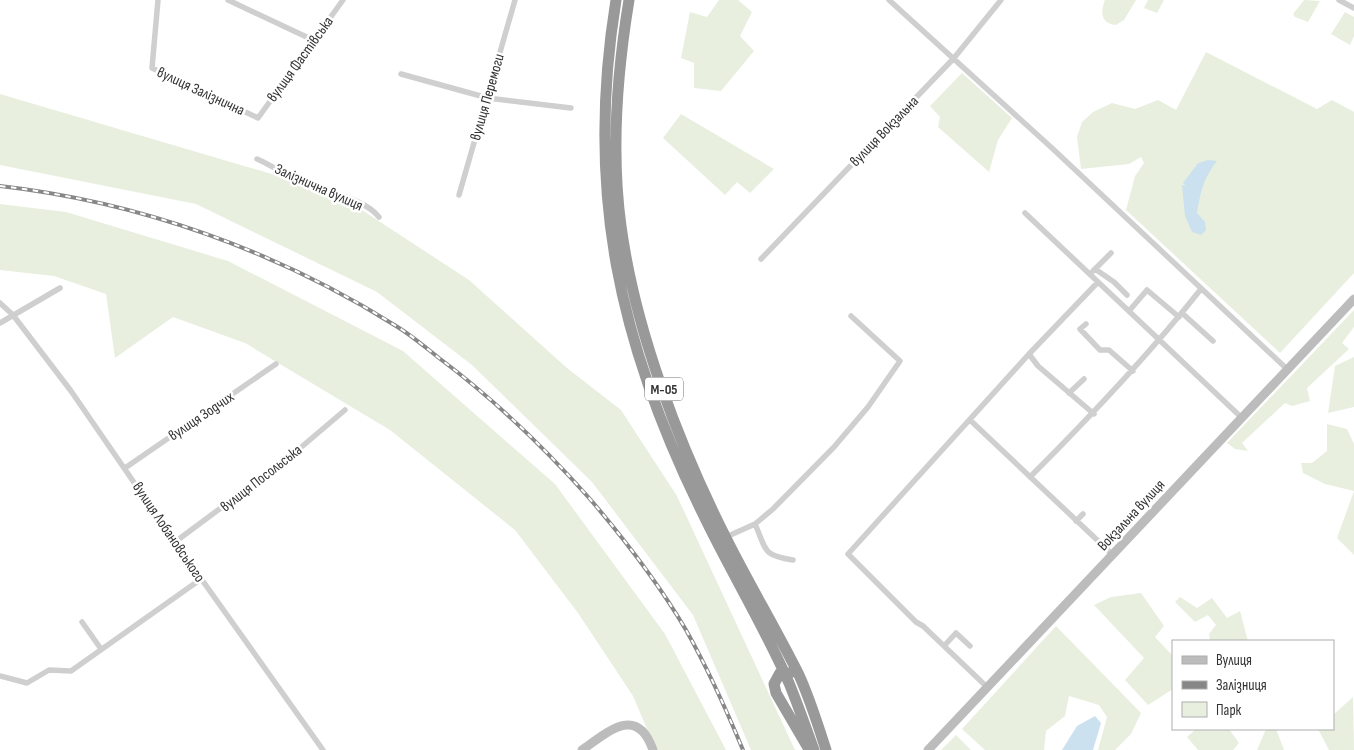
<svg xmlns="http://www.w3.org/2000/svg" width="1354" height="750" viewBox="0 0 1354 750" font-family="'Sofia Sans Condensed',sans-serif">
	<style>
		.green { fill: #e8efdf }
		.water { fill: #cbe1ef }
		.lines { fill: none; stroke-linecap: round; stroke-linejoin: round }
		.street { stroke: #cfcfcf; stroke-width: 5.5 }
		.secondary { stroke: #bcbcbc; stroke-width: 9 }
		.highway { stroke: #999; stroke-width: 11 }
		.rail-casing { stroke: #878787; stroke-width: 4 }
		.rail { stroke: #fff; stroke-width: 2; stroke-dasharray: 5.5; stroke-linecap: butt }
		.labels { text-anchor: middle; stroke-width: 5; stroke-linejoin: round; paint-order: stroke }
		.shield { fill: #fff; stroke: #707070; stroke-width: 1 }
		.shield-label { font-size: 14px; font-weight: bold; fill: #323232 }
		.street-label { font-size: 15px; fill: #323232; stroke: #fff }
	</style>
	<rect width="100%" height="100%" fill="#fff"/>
	<path class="green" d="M719 0H738L752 12 740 36 754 51 721 91 694 88V63L681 58 690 12 707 17Z
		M1105 0H1136L1124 20 1116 25C1101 24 1100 12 1105 0Z
		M1148 0H1164L1157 13 1144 8Z
		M1304 0 1320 1 1308 22 1295 17 1293 14Z
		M1345 12 1354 17V36L1350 45 1331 34Z
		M1206 52 1317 109 1332 100 1354 112V273L1280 353 1126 210 1135 176 1144 163 1141 157 1129 164 1081 169 1077 137 1082 122 1093 112 1112 103 1135 109 1158 100 1176 110Z
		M962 73 1012 118 998 140 989 172 938 127 940 117 930 106Z
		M0 94 292 180 345 199 469 280 567 368 621 410 677 496 795 750H751L693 615 592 482 472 365 377 292 196 204 0 165Z
		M681 114 774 169 750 193 737 182 725 195 663 138Z
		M0 204 66 212 228 261 403 351 555 484 665 634 726 750H656L633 696 578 613 515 530 390 430 245 343 173 317 115 358 106 294 54 276 0 270Z
		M1354 310V327L1342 343 1349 349 1307 388 1310 401 1292 406 1285 403 1242 443 1248 451 1235 449 1227 443Z
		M1354 357V407L1328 413 1335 366Z
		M1327 424 1347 429 1354 444V555L1337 538 1354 491 1325 484 1303 473 1301 463H1312L1327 451Z
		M1141 593 1164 626 1155 637 1173 656V689L1148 705 1125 680 1144 658 1094 605 1111 597Z
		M1180 597 1197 608 1212 598 1227 618 1240 611 1248 641H1210L1209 634 1216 625 1208 615 1195 622 1175 602Z
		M1056 626 1141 713 1131 734 1115 750H1098L1107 717 1099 705 1069 696 1065 716 1046 731 1044 750H985L962 729Z
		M1353 697 1354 750H1329L1318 729H1333V715Z
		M1196 729H1229L1239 743 1233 750H1198L1187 737Z
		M1266 729H1276L1284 750H1257Z
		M956 735 971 750H941Z"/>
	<path class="water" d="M1208 160 1217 161C1203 179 1201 191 1197 213L1205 222 1206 230 1201 235 1192 232 1185 216 1182 185 1186 186 1183 183 1198 163Z
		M1095 716 1101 723 1093 750H1062L1077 726Z"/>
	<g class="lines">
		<path class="street" d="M158 0 152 68 258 118 343 0
			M228 0 313 40
			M889 0 1053 149 1288 370
			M1339 0 1354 8
			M401 74 488 98 571 108
			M257 159C271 165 284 174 298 181 321 192 362 196 379 217
			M459 195 515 0
			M1025 213 1242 418
			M761 259 954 58 1001 0
			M1095 269 1114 282 1127 295
			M1093 271 1111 253
			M0 303 13 315 71 391 175 542 323 750
			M1129 311 1147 290 1179 317
			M1182 313 1213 341
			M0 323 60 288
			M1086 324 1080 329 1100 350H1109L1133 371
			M1029 354 1038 366 1094 414
			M1069 393 1084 379
			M970 420 1113 555
			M125 468 276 364
			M1030 477C1090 417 1148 356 1201 289
			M1076 521 1083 514
			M755 524C767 551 762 555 793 560
			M726 537 755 524 773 509 834 447 868 407 900 361 851 316
			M175 542 292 455 345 410
			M82 622 101 649
			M944 646 956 633 970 646
			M0 676 27 683 49 670 71 671 201 579
			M987 687 923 626 916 622 848 554 1029 354 1098 282"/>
		<path class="secondary" d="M582 750C608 732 637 704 653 750
			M928 750 1354 299"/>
		<path class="highway" d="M616 0C585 191 619 345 704 516 731 572 764 626 789 683 798 705 806 728 814 750
			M629 0C617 73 611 153 621 226 635 330 679 445 726 538 749 584 776 629 799 675 810 699 818 725 826 750
			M790 673H780L774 684 776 693 807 746"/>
		<g class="rail-casing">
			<path id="rail" d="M0 186C140 202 277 251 396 326 411 335 425 347 439 358 495 400 544 447 590 499 625 540 659 584 686 630 708 669 726 709 743 750"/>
		</g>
		<use href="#rail" class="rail"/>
	</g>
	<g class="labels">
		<rect class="shield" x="645" y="377.5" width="38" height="23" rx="4"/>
		<g class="shield-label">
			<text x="664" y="394">М-05</text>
		</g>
		<g class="street-label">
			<text transform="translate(300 59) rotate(-54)" y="5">вулиця Фастівська</text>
			<text transform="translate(201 91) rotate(25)" y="5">вулиця Залізнична</text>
			<text transform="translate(487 97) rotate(-74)" y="5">вулиця Перемоги</text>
			<text transform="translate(884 131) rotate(-46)" y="5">вулиця Вокзальна</text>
			<text transform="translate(319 187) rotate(24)" y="5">Залізнична вулиця</text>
			<text transform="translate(201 416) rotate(-34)" y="5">вулиця Зодчих</text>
			<text transform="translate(261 478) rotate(-38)" y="5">вулиця Посольська</text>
			<text transform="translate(1131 515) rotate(-47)" y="5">Вокзальна вулиця</text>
			<text transform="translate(169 532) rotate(56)" y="5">вулиця Лобановського</text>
		</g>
	</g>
	<rect x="1172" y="640" width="162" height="90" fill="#ffffff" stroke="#adadad"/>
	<rect x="1182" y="656" width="25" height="8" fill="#bcbcbc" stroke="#adadad"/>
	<text x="1216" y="665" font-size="15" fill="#323232">Вулиця</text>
	<rect x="1182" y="681" width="25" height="8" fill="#878787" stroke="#adadad"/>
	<text x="1216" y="690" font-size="15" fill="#323232">Залізниця</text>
	<rect x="1182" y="702" width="25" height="15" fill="#e8efdf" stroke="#adadad"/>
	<text x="1216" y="715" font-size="15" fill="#323232">Парк</text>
</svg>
